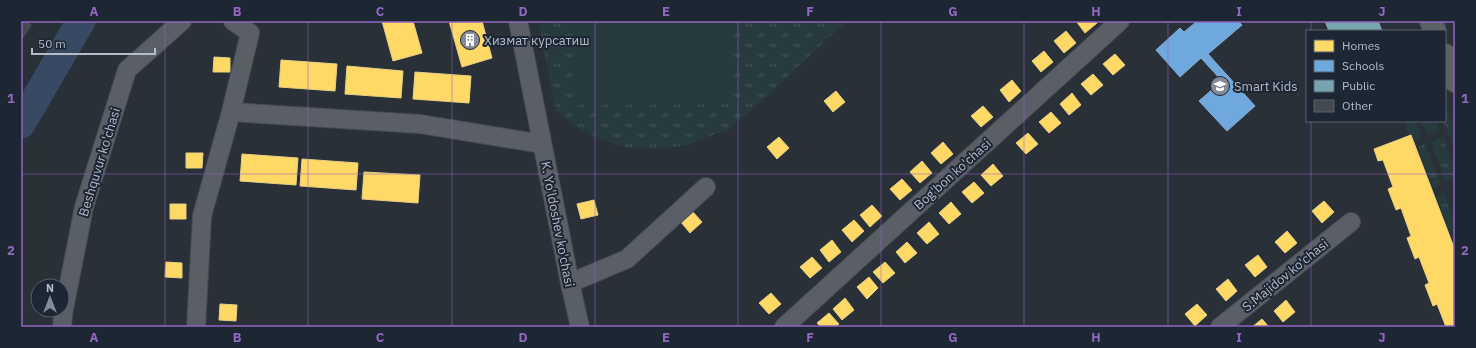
<svg xmlns="http://www.w3.org/2000/svg" width="1476" height="348" viewBox="0 0 1476 348" font-family="'IBM Plex Sans',sans-serif">
	<style>
		.grass { fill: url(#grass-tufts) }
		.pitch { fill: #273a3e }
		.homes { fill: #ffd966; stroke: #e8d084 }
		.schools { fill: #6fa8dc; stroke: #84aed6 }
		.public { fill: #76a5af; stroke: #89acb7 }
		.lines { fill: none; stroke-linecap: round; stroke-linejoin: round }
		.river { stroke: #384963; stroke-width: 29 }
		.building { fill: #444950; stroke: #52575f }
		.minor-casing { stroke: #484c53; stroke-width: 20 }
		.major-casing { stroke: #484c55; stroke-width: 24 }
		.minor { stroke: #5a5e66; stroke-width: 18 }
		.major { stroke: #5c6168; stroke-width: 22 }
		.grid { fill: none; stroke: #9266c3; stroke-width: 1; stroke-opacity: 0.55 }
		.labels { text-anchor: middle; stroke-width: 4; stroke-linejoin: round; paint-order: stroke }
		.poi-label { font-size: 13px; fill: #b4bcc9; stroke: #1d2633; text-anchor: start }
		.street-label { font-size: 13px; fill: #b4bcc9; stroke: #1d2633 }
		.neatline { fill: none; stroke: #9266c3; stroke-width: 1.5 }
		.grid-label { font-size: 13px; text-anchor: middle; font-weight: bold; fill: #9266c3 }
	</style>
	<defs>
		<pattern id="grass-tufts" width="24" height="20" patternUnits="userSpaceOnUse"><rect width="24" height="20" fill="#273a3e"/><path d="M3 7l-1-3M5 7V3M7 7l1-3M15 17l-1-3M17 17v-4M19 17l1-3" fill="none" stroke="#445559"/></pattern>
	</defs>
	<rect width="100%" height="100%" fill="#2a3038"/>
	<path class="grass" d="M538 21H846L762 101 729 129 687 145 660 149 627 148 603 140 581 130 556 111Z
		M1445 104 1455 130V151L1443 121H1445Z
		M1404 121H1416L1422 137 1415 140 1412 134 1409 135Z
		M1422 121H1436L1439 131 1427 135Z
		M1443 137 1455 170V179L1446 183 1431 142Z
		M1425 144 1441 185 1433 188 1418 147Z
		M1444 193 1455 221V233L1451 234 1436 196Z"/>
	<path class="pitch" d="M575 21H732L733 104 576 105Z"/>
	<path class="homes" d="M382 21H413L422 53 393 61Z
		M449 21H482L492 58 462 67Z
		M1076 21H1095L1097 23 1085 33Z
		M1066 31 1076 43 1064 53 1054 41Z
		M1044 51 1053 62 1041 72 1032 61Z
		M1115 54 1125 65 1113 75 1103 64Z
		M214 57 230 58V72H213Z
		M281 60 337 64 335 91 279 87Z
		M347 66 403 71 401 98 345 94Z
		M415 72 471 76 469 103 413 99Z
		M1093 74 1103 85 1091 95 1081 84Z
		M1012 80 1021 91 1009 102 1000 90Z
		M836 91 845 102 833 112 824 101Z
		M1072 93 1081 105 1069 115 1060 104Z
		M983 106 993 117 981 127 971 116Z
		M1051 112 1061 123 1049 133 1039 122Z
		M1028 133 1038 144 1026 154 1016 143Z
		M1411 135 1455 250V327H1446L1437 304 1433 306 1425 285 1429 283 1419 257 1415 259 1407 238 1411 236 1401 208 1396 210 1388 189 1393 187 1383 160 1378 161 1374 149Z
		M779 137 789 148 777 159 767 147Z
		M943 142 953 154 941 164 931 153Z
		M186 153H203L202 168H186Z
		M242 154 298 158 296 185 240 181Z
		M302 159 358 163 356 190 300 186Z
		M922 161 932 173 920 183 910 172Z
		M993 164 1003 176 991 186 981 175Z
		M364 172 420 175 418 203 362 199Z
		M902 179 912 190 900 200 890 189Z
		M974 182 984 193 972 203 962 192Z
		M594 200 598 215 581 219 577 204Z
		M1324 201 1334 212 1322 223 1312 211Z
		M951 202 961 214 949 224 939 213Z
		M170 204H186V219H170Z
		M872 205 882 216 870 227 860 215Z
		M692 211 702 222 690 233 680 221Z
		M854 220 864 231 852 242 842 230Z
		M929 222 939 234 927 244 917 233Z
		M1287 231 1297 243 1285 253 1275 242Z
		M832 240 841 252 829 262 820 250Z
		M907 242 917 253 905 263 896 252Z
		M1258 255 1267 267 1255 277 1245 265Z
		M812 257 822 268 810 278 800 267Z
		M166 262 182 263V278L165 277Z
		M885 262 895 273 883 283 873 272Z
		M869 277 878 288 867 299 857 287Z
		M1228 279 1237 291 1226 301 1216 289Z
		M771 293 781 304 769 314 759 303Z
		M845 298 854 310 842 320 833 309Z
		M1286 300 1295 312 1283 322 1274 311Z
		M220 304 237 305 236 321 219 320Z
		M1197 304 1207 315 1195 326 1185 314Z
		M829 313 839 324 835 327H821L817 323Z
		M1262 319 1269 327H1252Z"/>
	<path class="schools" d="M1193 21H1238L1242 25 1208 54 1255 106 1227 131 1199 101 1222 81 1201 58 1180 77 1156 50 1180 28 1184 32 1195 23Z"/>
	<path class="public" d="M1325 21H1378L1382 31H1329Z"/>
	<g class="lines">
		<path class="river" d="M21 124 81 21"/>
	</g>
	<path class="building" d="M21 21H25L31 25 21 40Z"/>
	<g class="lines">
		<g class="minor-casing">
			<path id="minor" d="M518 21 570 283 580 327
				M231 112 420 124 542 144
				M570 283 627 259 706 187
				M62 327 63 314 84 207 127 70 182 21
				M196 327 202 216 231 112 250 33 233 21
				M784 327 1120 21
				M1220 327 1351 222"/>
		</g>
		<g class="major-casing">
			<path id="major" d="M1431 21 1435 31
				M1445 55 1455 81"/>
		</g>
		<use href="#minor" class="minor"/>
		<use href="#major" class="major"/>
	</g>
	<path class="grid" d="M165 21V327M308 21V327M452 21V327M595 21V327M738 21V327M881 21V327M1024 21V327M1168 21V327M1311 21V31M1311 121V327M21 174H1455"/>
	<defs>
		<g id="building-disc" transform="scale(1)"><circle r="9.5" fill="#848b96" stroke="#1d2633"/><path d="M-4-6H4V6H1V3H-1V6H-4ZM-2.5-4.3h1.7v1.8h-1.7ZM.8-4.3h1.7v1.8H.8ZM-2.5-1h1.7V.8h-1.7ZM.8-1h1.7V.8H.8Z" fill="#fff"/></g>
		<g id="school-disc" transform="scale(1)"><circle r="9.5" fill="#848b96" stroke="#1d2633"/><path d="M0-5L7-2L0 1L-7-2ZM-4 1L0 2.5L4 1V4Q0 6-4 4Z" fill="#fff"/></g>
	</defs>
	<g fill-rule="evenodd">
		<use href="#building-disc" x="470" y="40"/>
		<use href="#school-disc" x="1220" y="86"/>
	</g>
	<g class="labels">
		<g class="poi-label">
			<text x="484" y="45">Хизмат курсатиш</text>
			<text x="1234" y="91">Smart Kids</text>
		</g>
		<g class="street-label">
			<text transform="translate(99 162) rotate(-73)" y="5">Beshquvur ko'chasi</text>
			<text transform="translate(952 174) rotate(-42)" y="5">Bog'bon ko'chasi</text>
			<text transform="translate(558 224) rotate(79)" y="5">K. Yo'ldoshev ko'chasi</text>
			<text transform="translate(1285 275) rotate(-39)" y="5">S.Majidov ko'chasi</text>
		</g>
	</g>
	<rect width="1476" height="348" fill="none" stroke="#1d2633" stroke-width="44"/>
	<rect x="1306" y="30" width="140" height="92" fill="#1d2633" stroke="#59626f"/>
	<rect x="1314" y="40" width="20" height="12" fill="#ffd966" stroke="#59626f"/>
	<text x="1342" y="50" font-size="12" fill="#b4bcc9">Homes</text>
	<rect x="1314" y="60" width="20" height="12" fill="#6fa8dc" stroke="#59626f"/>
	<text x="1342" y="70" font-size="12" fill="#b4bcc9">Schools</text>
	<rect x="1314" y="80" width="20" height="12" fill="#76a5af" stroke="#59626f"/>
	<text x="1342" y="90" font-size="12" fill="#b4bcc9">Public</text>
	<rect x="1314" y="100" width="20" height="12" fill="#444950" stroke="#59626f"/>
	<text x="1342" y="110" font-size="12" fill="#b4bcc9">Other</text>
	<g transform="translate(50 298)"><circle r="19" fill="#1d2633" stroke="#59626f"/>
	<path d="M0-3L7 15L0 10L-7 15Z" fill="#848b96"/>
	<text y="-6" font-size="11" font-weight="bold" text-anchor="middle" fill="#b4bcc9">N</text>
	</g>
	<path d="M32 48v6h123v-6" fill="none" stroke="#b4bcc9" stroke-width="2"/>
	<text x="38" y="48" font-size="12" fill="#b4bcc9" stroke="#1d2633" stroke-width="3" paint-order="stroke">50 m</text>
	<rect x="22" y="22" width="1432" height="304" class="neatline"/>
	<g class="grid-label">
		<text x="94" y="16">A</text>
		<text x="237" y="16">B</text>
		<text x="380" y="16">C</text>
		<text x="523" y="16">D</text>
		<text x="666" y="16">E</text>
		<text x="810" y="16">F</text>
		<text x="953" y="16">G</text>
		<text x="1096" y="16">H</text>
		<text x="1239" y="16">I</text>
		<text x="1382" y="16">J</text>
		<text x="11" y="103">1</text>
		<text x="1465" y="103">1</text>
		<text x="11" y="255">2</text>
		<text x="1465" y="255">2</text>
		<text x="94" y="342">A</text>
		<text x="237" y="342">B</text>
		<text x="380" y="342">C</text>
		<text x="523" y="342">D</text>
		<text x="666" y="342">E</text>
		<text x="810" y="342">F</text>
		<text x="953" y="342">G</text>
		<text x="1096" y="342">H</text>
		<text x="1239" y="342">I</text>
		<text x="1382" y="342">J</text>
	</g>
</svg>
